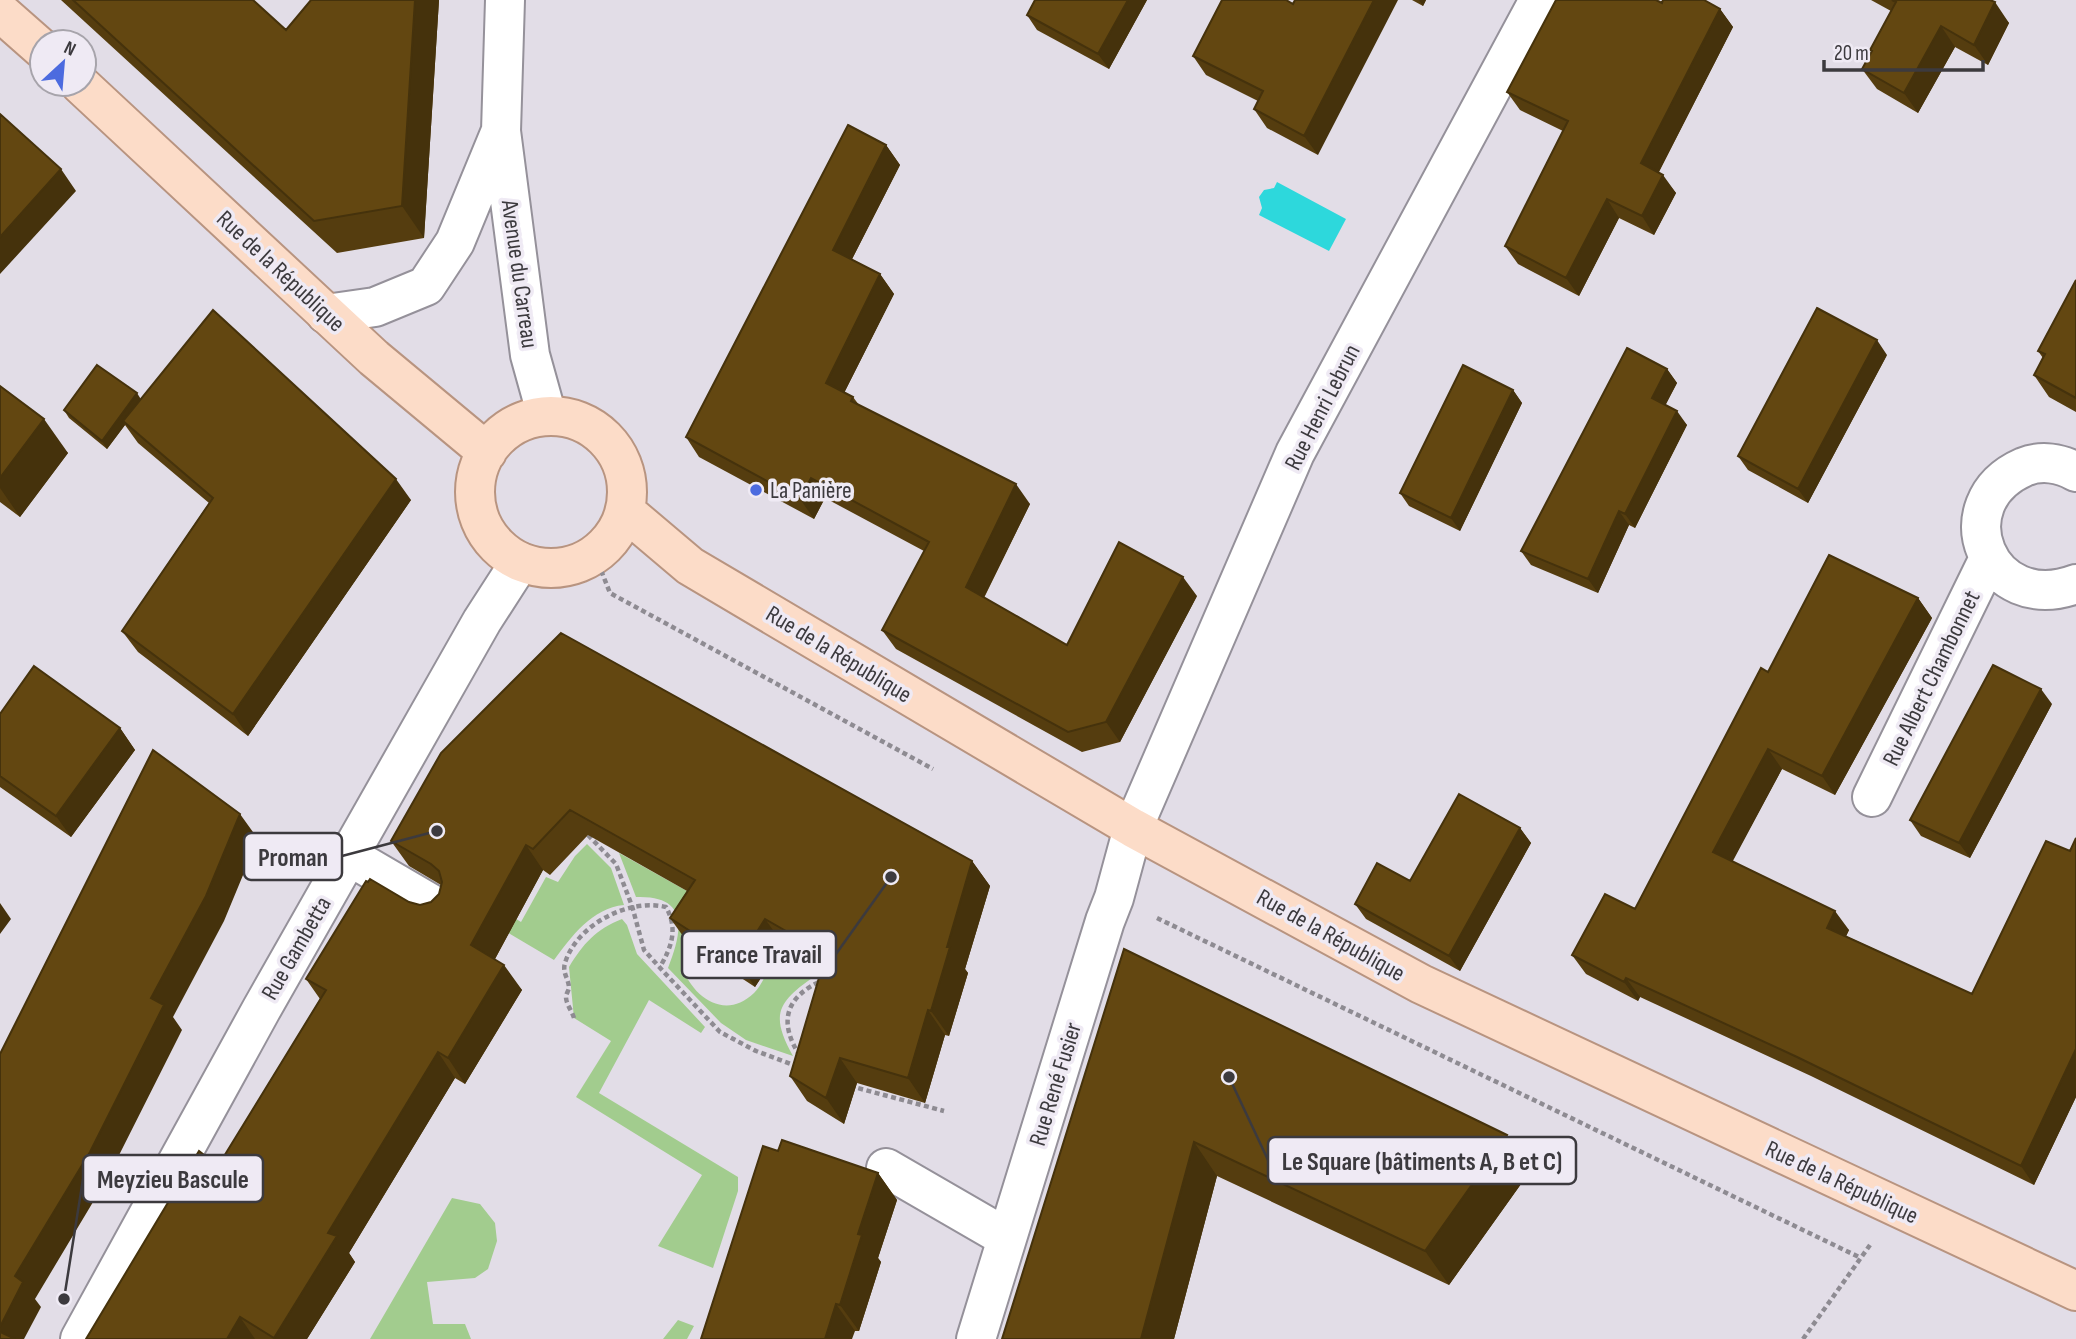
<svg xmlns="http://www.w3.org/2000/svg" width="2076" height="1339" viewBox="0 0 2076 1339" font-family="'Sofia Sans Condensed',sans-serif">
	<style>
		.green { fill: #a2cc8e }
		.water { fill: #2dd8dc }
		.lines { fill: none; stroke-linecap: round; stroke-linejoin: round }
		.minor-casing { stroke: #95919a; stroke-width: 42 }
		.major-casing { stroke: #b89480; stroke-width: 42 }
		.path { stroke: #8e8b92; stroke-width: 4.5; stroke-dasharray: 5 3.5; stroke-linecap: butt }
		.minor { stroke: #fff; stroke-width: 38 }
		.major { stroke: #fcdcc8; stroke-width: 38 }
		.wall { fill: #553d0f }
		.shaded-wall { fill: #45320c }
		.building { fill: #634711; stroke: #45320c; stroke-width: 2 }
		.poi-dot { fill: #4c6bdf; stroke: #efeaf4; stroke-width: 2.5 }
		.labels { text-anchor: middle; stroke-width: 7; stroke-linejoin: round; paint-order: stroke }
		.street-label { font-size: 24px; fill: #3c3a3e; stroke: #efeaf4 }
		.poi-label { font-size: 24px; fill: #3c3a3e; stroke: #efeaf4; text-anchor: start }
		.leader { fill: none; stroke: #3c3a3e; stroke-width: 2.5 }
		.callout-dot { fill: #3c3a3e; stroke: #efeaf4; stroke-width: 2.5 }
		.callout { fill: #efeaf4; stroke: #3c3a3e; stroke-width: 2.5 }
		.callout-label { font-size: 26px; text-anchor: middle; font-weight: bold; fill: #3c3a3e }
	</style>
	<rect width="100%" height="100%" fill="#e2dde7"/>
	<path class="green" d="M587 844 611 868 624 905C592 908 571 937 554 960L446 896 454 881 521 922 546 877 558 882 575 856Z
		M619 853 712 905 688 943 682 966C692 997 725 1021 754 993 763 984 769 967 776 955L815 976C777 1002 770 1015 793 1056L746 1040 721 1023 668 968C683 930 689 895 636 897Z
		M622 919 627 925 637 954 705 1027 701 1033 649 1000 599 1093 738 1177V1191L713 1268 658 1246 702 1175 576 1097 611 1041 574 1018 569 967C583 944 596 929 622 919Z
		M452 1198 480 1204 495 1223 497 1241 488 1269 475 1278 427 1282 433 1324H465L471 1339H370Z
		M678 1320 694 1326 687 1339H663Z"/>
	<path class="water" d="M1277 182 1346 219 1329 251 1259 215 1262 208 1259 197 1264 190 1274 188Z"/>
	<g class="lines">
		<g class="minor-casing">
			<path id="minor" d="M505 0 501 131 530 355 547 416
				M326 314 375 307 426 286 455 242 500 133
				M2076 472C2061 463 2041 460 2024 467 1942 503 1988 617 2076 584
				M1872 797 1989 558
				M349 856 438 908
				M886 1168 1007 1238
				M80 1339 261 1010 482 621 520 562
				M976 1339 1105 921 1114 898 1133 828 1295 453 1539 0"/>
		</g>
		<g class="major-casing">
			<path id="major" d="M0 12 42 49
				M80 84 374 358 487 452
				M475 492a76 76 0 1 1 152 0a76 76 0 1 1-152 0Z
				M625 511 690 566 1133 828 1421 984 2076 1291"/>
		</g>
		<path class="path" d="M595 555 610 593 933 769
			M588 835 616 864 632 906 644 950 662 970 720 1032 756 1051 796 1066
			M1157 918 1861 1258
			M574 1018C572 1011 566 1004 566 997 566 994 569 990 569 987 568 977 561 972 566 960 579 924 629 898 666 907 678 929 672 946 660 967
			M800 1056C778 1022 785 997 823 980
			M850 1086 944 1111
			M1803 1339 1870 1245"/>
		<use href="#minor" class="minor"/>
		<use href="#major" class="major"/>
	</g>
	<path class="wall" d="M61 0H253L286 30 311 0H439L424 238 337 253Z
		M1147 0 1109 69 1037 30 1027 15Z
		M1412 0H1426L1423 6Z
		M1871 0H1990L2009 23 1988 65 1955 47 1918 113 1877 89 1862 69 1872 52 1870 50 1891 11Z
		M1662 3 1720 9 1733 27 1659 172 1676 193 1654 235 1619 218 1579 296 1518 264 1505 246 1563 131 1520 110 1507 92Z
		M1293 4 1318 155 1267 128 1254 109 1258 101 1206 75 1193 56Z
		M886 145 900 165 852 259 880 274 894 294 844 393 853 397 859 405 1030 504 984 598 1067 645 1197 596 1120 742 1082 752 896 649 882 630 924 551 825 498 814 519 699 457 686 437Z
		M2076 280V412L2049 397 2034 375 2043 358 2038 351Z
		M1887 355 1808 503 1748 470 1738 456Z
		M1667 369 1677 383 1665 405 1687 425 1635 528 1629 525 1598 593 1531 565 1521 551Z
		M0 386 68 453 20 517 0 502Z
		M1513 390 1522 403 1460 531 1409 506 1400 493Z
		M141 399 411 500 248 736 138 652 122 631 209 503 138 443 125 425 107 449 69 418 64 410Z
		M1918 598 1932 618 1835 795 1782 769 1732 861 1849 930 1846 936 1972 994 2070 851 2076 838V1097L2034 1185 1811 1076 1640 997 1638 1001 1586 974 1572 955 1635 909 1768 672Z
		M2052 704 1970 858 1921 836 1910 820Z
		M0 714 120 728 135 750 71 837 0 787Z
		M441 753 972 861 990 886 965 969 968 973 949 1036 945 1035 925 1103 857 1083 844 1124 807 1101 790 1076 822 967 783 944 755 987 688 943 670 918 687 891 588 835 550 875 543 870 495 959 522 990 465 1084 455 1078 349 1253 355 1262 307 1339H86L218 1166 320 999 306 979 409 902 420 905 431 902 439 894 441 885 409 866 391 841Z
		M1520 828 1531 843 1460 971 1366 919 1355 904 1410 881Z
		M1124 949 1507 1135 1531 1170 1449 1285 1217 1176 1174 1339Z
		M778 1151 878 1173 897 1200 878 1258 881 1262 859 1331H855L701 1339Z"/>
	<path class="shaded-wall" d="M415 0H439L424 238 402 206Z
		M1128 0H1147L1109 69 1098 54Z
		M1374 0H1398L1318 155 1304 136Z
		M1419 0H1426L1423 6Z
		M1995 2 2009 23 1988 65 1974 45Z
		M1720 9 1733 27 1654 181 1641 163Z
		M1941 26 1955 47 1918 113 1904 93Z
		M886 145 900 165 847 269 833 250Z
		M61 169 76 191 0 274V237Z
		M1663 175 1676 193 1654 235 1642 216Z
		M1607 199 1619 218 1579 296 1566 278Z
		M880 274 894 294 839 403 826 383Z
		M1877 340 1887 355 1808 503 1798 489Z
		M1667 369 1677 383 1662 412 1652 398Z
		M1513 390 1522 403 1460 531 1451 518Z
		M137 393 142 401 123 421 125 425 107 449 102 441Z
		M1677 411 1687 425 1635 528 1625 514Z
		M44 419 68 453 20 517 0 488V478Z
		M811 478 825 498 814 519 800 499Z
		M396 479 411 500 248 736 233 714Z
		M1016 484 1030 504 979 607 966 587Z
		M1619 511 1629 525 1598 593 1588 579Z
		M1183 577 1197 596 1120 742 1106 722Z
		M1918 598 1932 618 1835 795 1822 776Z
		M2041 689 2052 704 1970 858 1959 843Z
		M120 728 135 750 71 837 56 816Z
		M1768 749 1782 769 1727 872 1713 852Z
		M240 814 258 839 224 921 173 1017 182 1030 108 1177 35 1299 41 1307 24 1339H4L0 1333V1327L15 1276Z
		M1520 828 1531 843 1460 971 1449 956Z
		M526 845 543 870 489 970 471 945Z
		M972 861 990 886 965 969 968 973 949 1036 931 1011 947 947Z
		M0 903 11 919 0 934Z
		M1835 911 1849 930 1841 947 1827 928Z
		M765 919 783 944 755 987 738 962Z
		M504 965 522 990 465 1084 448 1058Z
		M1626 978 1640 997 1638 1001 1624 982Z
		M928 1010 945 1035 925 1103 908 1078Z
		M2076 1049V1097L2034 1185 2021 1166Z
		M438 1052 455 1078 349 1253 355 1262 307 1339H274L328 1233Z
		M840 1058 857 1083 844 1124 826 1098Z
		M1507 1135 1531 1170 1449 1285 1425 1251Z
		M1194 1142 1217 1176 1174 1339H1141Z
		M878 1173 897 1200 878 1258 881 1262 859 1331 840 1305 858 1234Z
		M836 1304 855 1331 852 1339H825Z
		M240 1317 255 1339H227Z"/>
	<path class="building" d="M73 0H253L286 30 311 0H415L402 206 314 221Z
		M1035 0H1128L1098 54 1027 15Z
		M1222 0H1286L1293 4 1295 0H1374L1304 136 1254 109 1263 91 1193 56Z
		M1556 0H1656L1662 3 1663 0H1704L1720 9 1641 163 1663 175 1642 216 1607 199 1566 278 1505 246 1568 121 1507 92Z
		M1892 0H1990L1995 2 1974 45 1941 26 1904 93 1862 69 1872 51 1870 50 1896 2Z
		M0 114 61 169 0 237Z
		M848 125 886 145 833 250 880 274 826 383 853 397 851 401 1016 484 966 587 1067 645 1119 542 1183 577 1106 722 1068 732 882 630 929 542 811 478 800 499 686 437Z
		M2076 280V398L2034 375 2045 354 2038 351Z
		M1817 308 1877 340 1798 489 1738 456Z
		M213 310 396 479 233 714 122 631 213 498 123 421Z
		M1627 348 1667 369 1652 398 1677 411 1625 514 1619 511 1588 579 1521 551Z
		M97 365 137 393 102 441 64 410Z
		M1463 365 1513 390 1451 518 1400 493Z
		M0 386 44 419 0 478Z
		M1829 555 1918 598 1822 776 1768 749 1713 852 1835 911 1827 928 1972 994 2046 841 2070 851 2076 838V1049L2021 1166 1797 1057 1626 978 1624 982 1572 955 1605 894 1635 909 1761 668 1768 672Z
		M561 633 972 861 947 947H950L931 1011 928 1010 908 1078 840 1058 826 1098 790 1076 826 954 765 919 738 962 670 918 695 880 570 810 533 849 526 845 471 945 504 965 448 1058 438 1052 328 1233 337 1236 274 1338 240 1317 227 1339H86L199 1151 218 1166 326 990 306 979 366 881 368 882 370 879 409 902 420 905 431 902 439 894 442 882 439 871 431 864 391 841 441 753Z
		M1993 665 2041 689 1959 843 1910 820Z
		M34 666 120 728 56 816 0 776V714Z
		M153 750 240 814 206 896 151 998 164 1005 90 1152 15 1276 23 1282 0 1327V1054Z
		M1459 794 1520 828 1449 956 1355 904 1377 863 1410 881Z
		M1124 949 1507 1135 1425 1251 1194 1142 1141 1339H1002Z
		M782 1140 878 1173 858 1234 862 1235 840 1305 836 1304 825 1339H701L763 1146 778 1151Z
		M0 1332 15 1339H0Z"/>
	<circle class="poi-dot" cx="756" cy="490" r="7"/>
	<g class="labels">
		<g class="street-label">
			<text transform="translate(281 271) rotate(43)" y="8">Rue de la République</text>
			<text transform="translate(520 274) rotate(82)" y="8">Avenue du Carreau</text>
			<text transform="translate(1322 407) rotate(-63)" y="8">Rue Henri Lebrun</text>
			<text transform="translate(839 654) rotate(31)" y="8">Rue de la République</text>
			<text transform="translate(1931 678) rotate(-64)" y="8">Rue Albert Chambonnet</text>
			<text transform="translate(1331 935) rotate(29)" y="8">Rue de la République</text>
			<text transform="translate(296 948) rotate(-60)" y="8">Rue Gambetta</text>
			<text transform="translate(1055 1084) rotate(-73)" y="8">Rue René Fusier</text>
			<text transform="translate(1842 1182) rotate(25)" y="8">Rue de la République</text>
		</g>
		<g class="poi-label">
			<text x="770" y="498">La Panière</text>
		</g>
	</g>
	<path class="leader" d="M437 831L342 856M891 877L836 954M1229 1077L1268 1160M64 1299L83 1179"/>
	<g class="callout-dot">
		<circle cx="437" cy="831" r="7"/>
		<circle cx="891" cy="877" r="7"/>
		<circle cx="1229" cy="1077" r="7"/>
		<circle cx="64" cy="1299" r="7"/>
	</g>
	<g class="callout">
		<rect x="244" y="833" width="98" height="47" rx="7"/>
		<rect x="682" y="931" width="154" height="47" rx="7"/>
		<rect x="1268" y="1137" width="308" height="47" rx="7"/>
		<rect x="83" y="1155" width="180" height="47" rx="7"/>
	</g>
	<g class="callout-label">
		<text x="293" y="866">Proman</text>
		<text x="759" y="963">France Travail</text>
		<text x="1422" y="1170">Le Square (bâtiments A, B et C)</text>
		<text x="173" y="1188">Meyzieu Bascule</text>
	</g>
	<g transform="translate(63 63) rotate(26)"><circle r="33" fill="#efeaf4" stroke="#a7a4ab" stroke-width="2"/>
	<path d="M0-5L12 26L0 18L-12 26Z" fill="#4c6bdf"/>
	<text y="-10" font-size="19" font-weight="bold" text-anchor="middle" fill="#3c3a3e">N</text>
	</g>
	<path d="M1824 60v10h159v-10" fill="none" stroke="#3c3a3e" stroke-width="3.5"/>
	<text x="1834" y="60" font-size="21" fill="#3c3a3e" stroke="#efeaf4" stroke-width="5" paint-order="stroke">20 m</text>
</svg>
